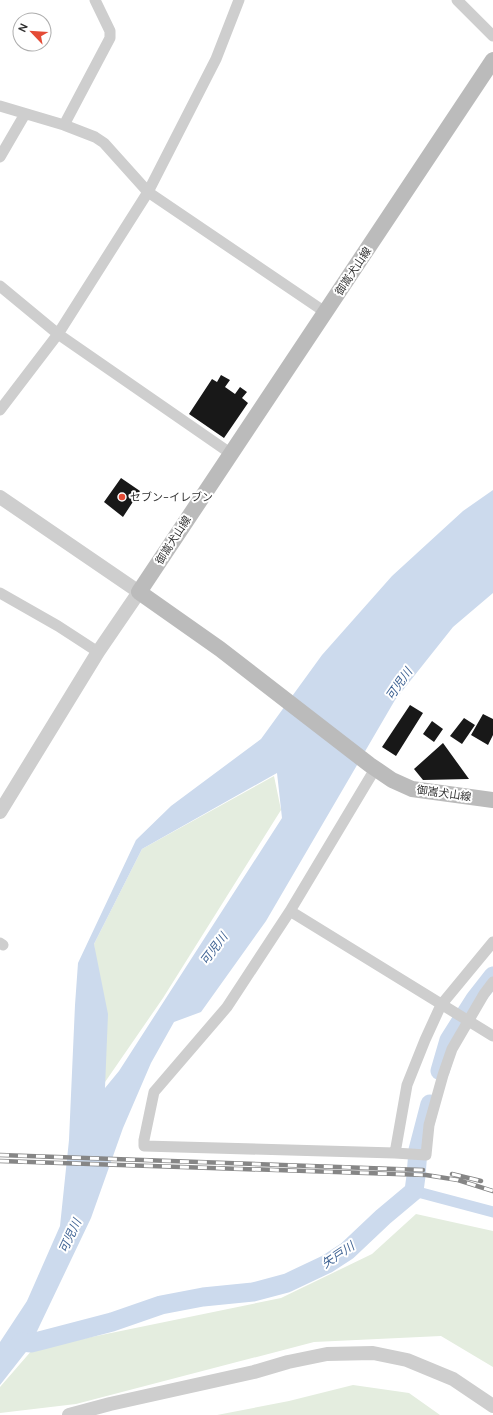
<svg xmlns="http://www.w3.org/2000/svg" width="493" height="1415" viewBox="0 0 493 1415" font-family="'DM Sans','Noto Sans JP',sans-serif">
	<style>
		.green { fill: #e4eddf }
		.water { fill: #ccdaed; fill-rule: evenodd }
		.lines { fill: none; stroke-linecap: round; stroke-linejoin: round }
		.canal { stroke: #ccdaed; stroke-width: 11 }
		.river { stroke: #ccdaed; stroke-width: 19 }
		.building { fill: #181818 }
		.minor { stroke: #cecece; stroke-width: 11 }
		.tertiary { stroke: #cecece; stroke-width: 14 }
		.secondary { stroke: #bbb; stroke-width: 16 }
		.rail-casing { stroke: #868686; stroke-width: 4.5 }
		.rail { stroke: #fff; stroke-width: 3; stroke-dasharray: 9; stroke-linecap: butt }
		.poi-dot { fill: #e44b36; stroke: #fff; stroke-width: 1.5 }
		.labels { text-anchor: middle; stroke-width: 4; stroke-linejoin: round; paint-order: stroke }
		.street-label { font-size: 11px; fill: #313131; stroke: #fff }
		.poi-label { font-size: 11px; fill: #313131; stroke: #fff; text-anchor: start }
		.water-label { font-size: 12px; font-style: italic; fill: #3e6293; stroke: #fff }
	</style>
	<rect width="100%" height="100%" fill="#fff"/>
	<path class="green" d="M274 776 281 810 163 998 103 1085 94 944 142 849Z
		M416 1214 493 1231V1367L441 1336 314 1342 76 1404 0 1413V1387L33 1349 281 1298 372 1254Z
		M353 1385 409 1393 440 1415H217L289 1401Z"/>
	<path class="water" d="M493 490V593L453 627 395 700 266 921 201 1012 174 1022 151 1063 123 1128 91 1218 29 1348 0 1385V1342L27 1301 60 1226 69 1140 75 1005 78 963 136 840 171 806 261 739 322 655 392 576 463 511ZM277 773 282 818 119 1071 105 1088 108 1014 94 944 142 849Z"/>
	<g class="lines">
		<path class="canal" d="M414 1191 493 1212"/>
		<path class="river" d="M440 1071 449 1040 475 999 493 976
			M21 1342 31 1343 43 1340 112 1322 161 1305 203 1297 253 1292 287 1283 327 1264 347 1251 383 1217 414 1191 416 1176 418 1150 430 1104"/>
	</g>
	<path class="building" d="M221 375 230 380 225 387 235 394 240 387 247 392 242 398 248 403 224 438 189 414 212 379 217 382Z
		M121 478 140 491 123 517 104 502Z
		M410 705 423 713 396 756 382 747Z
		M483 714 493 719V735L488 745 471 735Z
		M464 718 475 725 462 744 450 736Z
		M432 721 443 729 434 742 423 734Z
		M443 743 469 779 423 780 414 769Z"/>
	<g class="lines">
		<path class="minor" d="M239 0 216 59 148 192 325 312
			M457 0 493 36
			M0 106 64 125 95 137 104 143 148 192 58 334 0 410
			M64 125 110 38V31L95 0
			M0 157 25 114
			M0 286 58 334 230 453
			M0 593 58 626 98 652
			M375 769 290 911 227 1007 154 1092 144 1140V1146L395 1153 426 1155 429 1125 443 1075 452 1049 484 994 493 982
			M290 911 493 1036
			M0 943 3 945
			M395 1153 407 1085 425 1040 441 1005 493 942"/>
		<path class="tertiary" d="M0 497 139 592 98 652 0 812
			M69 1415 110 1404 254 1372 288 1362 327 1354 373 1353 407 1360 453 1379 493 1406"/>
		<path class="secondary" d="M493 60 139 592 220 649 370 765 392 780 412 789 493 800"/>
		<g class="rail-casing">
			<path id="rail" d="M0 1155 423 1170
				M0 1161 426 1175 458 1180 493 1191
				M452 1174 481 1181"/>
		</g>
		<use href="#rail" class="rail"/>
	</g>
	<circle class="poi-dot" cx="122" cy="497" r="4"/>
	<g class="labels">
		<g class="street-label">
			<text transform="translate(353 271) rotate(-56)" y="4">御嵩犬山線</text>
			<text transform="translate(173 540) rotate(-57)" y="4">御嵩犬山線</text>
			<text transform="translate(444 793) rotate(8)" y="4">御嵩犬山線</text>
		</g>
		<g class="poi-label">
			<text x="130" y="501">セブン-イレブン</text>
		</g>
		<g class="water-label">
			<text transform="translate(399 684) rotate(-55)" y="4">可児川</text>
			<text transform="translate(214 949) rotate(-53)" y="4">可児川</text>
			<text transform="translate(70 1236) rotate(-65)" y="4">可児川</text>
			<text transform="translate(338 1255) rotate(-34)" y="4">矢戸川</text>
		</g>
	</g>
	<g transform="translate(32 32) rotate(295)"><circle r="19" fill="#ffffff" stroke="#adadad"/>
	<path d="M0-3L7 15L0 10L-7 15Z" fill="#e44b36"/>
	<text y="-6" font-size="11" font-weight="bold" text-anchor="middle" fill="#313131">N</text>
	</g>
</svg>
